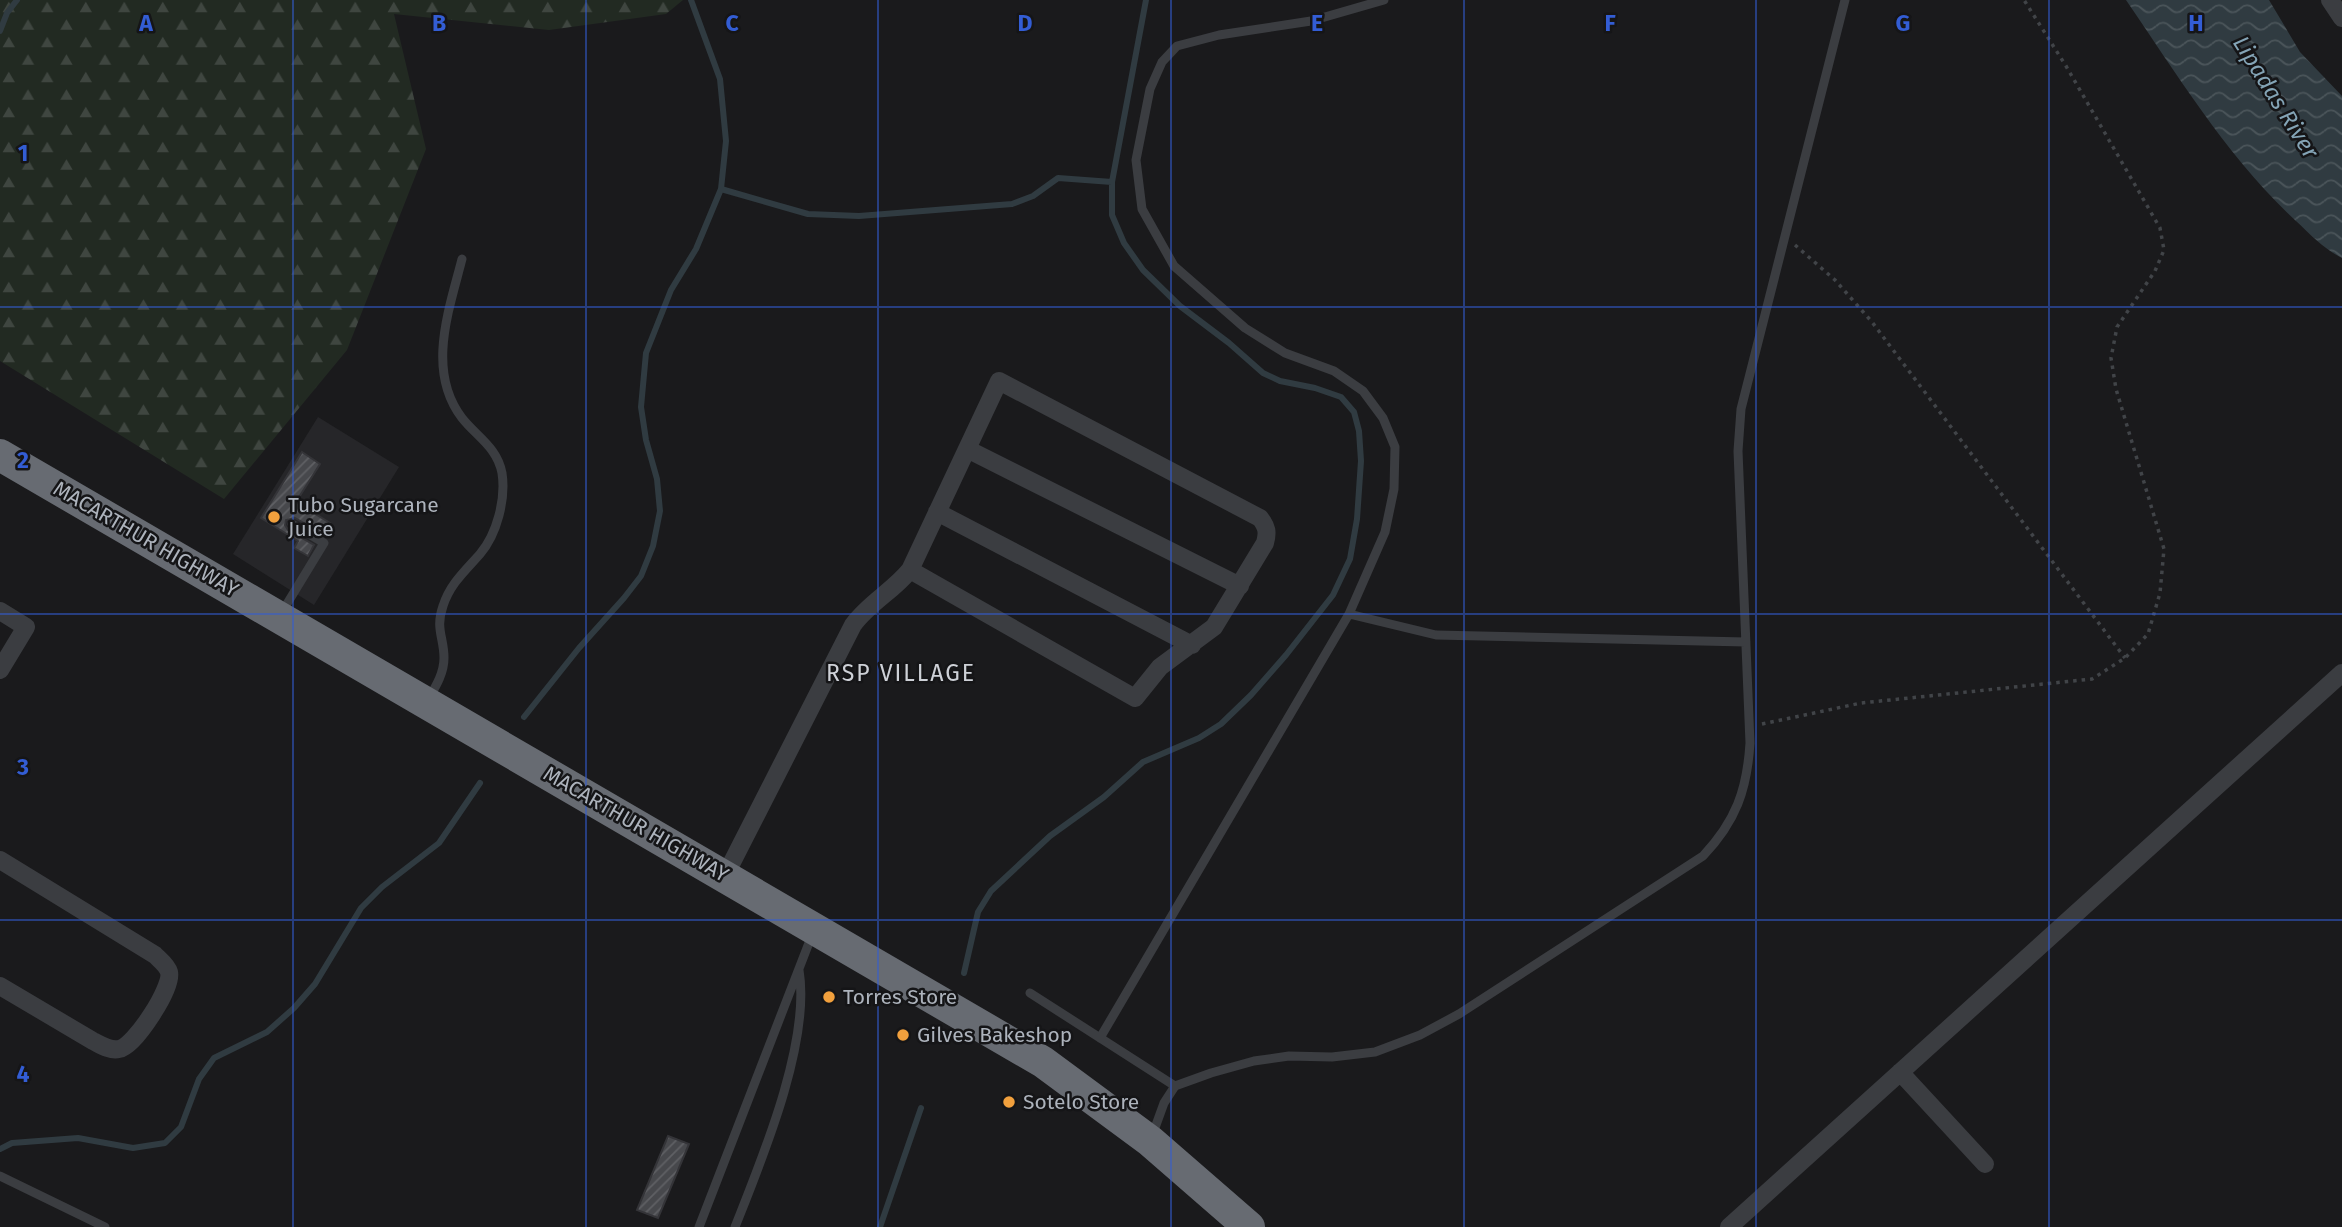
<svg xmlns="http://www.w3.org/2000/svg" width="2342" height="1227" viewBox="0 0 2342 1227" font-family="'Fira Sans',sans-serif">
	<style>
		.built { fill: #262629 }
		.forest { fill: url(#forest-firs) }
		.water { fill: url(#water-waves) }
		.lines { fill: none; stroke-linecap: round; stroke-linejoin: round }
		.stream { stroke: #303b41; stroke-width: 6 }
		.building { fill: url(#building-hatch); stroke: #343438; stroke-width: 2 }
		.path { stroke: #414448; stroke-width: 3.5; stroke-dasharray: 3.5 5; stroke-linecap: butt }
		.lane { stroke: #3b3d41; stroke-width: 9 }
		.street { stroke: #3b3d41; stroke-width: 18 }
		.highway { stroke: #676b72; stroke-width: 32 }
		.grid { fill: none; stroke: #335dd4; stroke-width: 2; stroke-opacity: 0.55 }
		.poi-dot { fill: #f1a03d; stroke: #151517; stroke-width: 2.5 }
		.labels { text-anchor: middle; stroke-width: 5; stroke-linejoin: round; paint-order: stroke }
		.poi-label { font-size: 21px; fill: #adb3bc; stroke: #151517; text-anchor: start }
		.street-label { font-size: 21px; fill: #adb3bc; stroke: #151517 }
		.water-label { font-size: 23px; font-style: italic; fill: #84a4b6; stroke: #151517 }
		.neighbourhood-label { font-size: 23px; letter-spacing: 2px; fill: #ced1d7; stroke: #151517 }
		.grid-label { font-size: 23px; text-anchor: middle; font-weight: bold; fill: #335dd4; stroke: #151517; stroke-width: 5; stroke-linejoin: round; paint-order: stroke }
	</style>
	<defs>
		<pattern id="forest-firs" width="22" height="20" patternUnits="userSpaceOnUse" patternTransform="scale(1.75)"><rect width="22" height="20" fill="#222a22"/><path d="M5 1l3.5 6h-7zM16 11l3.5 6h-7z" fill="#3f4640"/></pattern>
		<pattern id="water-waves" width="16" height="10" patternUnits="userSpaceOnUse" patternTransform="scale(1.75)"><rect width="16" height="10" fill="#303b41"/><path d="M0 5q4-4 8 0t8 0" fill="none" stroke="#4b555a"/></pattern>
		<pattern id="building-hatch" width="6" height="6" patternUnits="userSpaceOnUse" patternTransform="scale(1.75)"><rect width="6" height="6" fill="#47484c"/><path d="M-1 1l2-2M0 6l6-6M5 7l2-2" fill="none" stroke="#5f6064"/></pattern>
	</defs>
	<rect width="100%" height="100%" fill="#1a1a1c"/>
	<path class="built" d="M318 417 399 467 314 605 233 554Z"/>
	<path class="forest" d="M0 0H683L666 14 549 30 394 14 426 149 347 350 224 499 0 361Z"/>
	<path class="water" d="M2126 0H2269L2300 52 2342 96V258C2324 249 2311 235 2296 221 2228 158 2178 76 2126 0Z"/>
	<g class="lines">
		<path class="stream" d="M0 31 7 13 17 0
			M721 189 808 214 859 216 1012 204 1033 196 1058 178 1112 182
			M524 717 579 648 624 598 641 576 653 546 660 511 657 479 646 440 641 407 646 353 671 290 696 249 721 189 726 141 720 79 691 0
			M964 973 978 912 991 891 1050 836 1104 797 1143 762 1199 738 1221 724 1251 695 1286 655 1333 595 1350 559 1357 519 1361 461 1359 431 1354 412 1341 397 1315 388 1280 381 1263 373 1229 343 1180 306 1143 270 1124 243 1112 215V182L1146 0
			M0 1149 12 1143 78 1138 133 1148 165 1143 181 1127 199 1079 214 1058 267 1032 294 1008 315 984 361 908 382 887 439 843 480 783
			M880 1227 921 1108"/>
	</g>
	<path class="building" d="M302 452 320 464 296 502 330 523 323 534 295 518 286 520 285 525 288 530 314 545 308 556 294 548 298 541 261 518Z
		M668 1136 689 1144 658 1218 637 1210Z"/>
	<g class="lines">
		<path class="path" d="M1795 245 1835 280 1872 322 2125 658
			M1762 724 1861 703 2092 679 2125 658 2148 634 2160 593 2164 549 2116 389 2111 358 2117 327 2155 271 2164 250 2160 228 2066 66 2024 0"/>
		<path class="lane" d="M282 612 324 543 292 524
			M1349 614 1436 635 1746 642
			M429 698C436 686 444 673 444 658 444 637 435 629 443 606 450 584 465 571 480 554 497 534 506 499 502 473 497 447 477 437 462 418 426 371 449 310 462 259
			M1030 993 1175 1086
			M1100 1038 1349 614 1385 532 1394 489 1395 447 1383 418 1363 391 1334 371 1285 353 1245 328 1174 266 1142 209 1136 160 1150 89 1162 62 1177 46 1219 35 1311 21 1384 0
			M1152 1136 1164 1103 1175 1086 1211 1073 1254 1061 1289 1056 1332 1057 1375 1052 1420 1035 1459 1014 1703 856C1736 821 1747 790 1750 743L1738 451 1741 409 1845 0
			M0 1176 105 1227
			M699 1227 812 935
			M735 1227C762 1159 811 1042 799 970"/>
		<path class="street" d="M2330 0 2342 18
			M967 449 1240 586
			M937 512 1192 645
			M0 611 26 627 0 670
			M0 860 155 955C160 960 167 965 169 972 173 987 135 1046 119 1049 110 1051 101 1045 93 1041L0 986
			M725 876 853 625C869 603 893 591 910 570L999 381 1260 518C1267 527 1268 532 1265 543L1214 627 1160 667 1135 698 910 570
			M1900 1072 1985 1164
			M1729 1227 2342 673"/>
		<path class="highway" d="M0 455 1043 1062 1150 1141 1249 1227"/>
	</g>
	<path class="grid" d="M293 0V1227M586 0V1227M878 0V1227M1171 0V1227M1464 0V1227M1756 0V1227M2049 0V1227M0 307H2342M0 614H2342M0 920H2342"/>
	<g class="poi-dot">
		<circle cx="274" cy="517" r="7"/>
		<circle cx="829" cy="997" r="7"/>
		<circle cx="903" cy="1035" r="7"/>
		<circle cx="1009" cy="1102" r="7"/>
	</g>
	<g class="labels">
		<g class="poi-label">
			<text x="288" y="512">Tubo Sugarcane<tspan x="288" dy="24">Juice</tspan></text>
			<text x="843" y="1004">Torres Store</text>
			<text x="917" y="1042">Gilves Bakeshop</text>
			<text x="1023" y="1109">Sotelo Store</text>
		</g>
		<g class="street-label">
			<text transform="translate(146 539) rotate(30)" y="7">MACARTHUR HIGHWAY</text>
			<text transform="translate(636 824) rotate(30)" y="7">MACARTHUR HIGHWAY</text>
		</g>
		<g class="water-label">
			<text transform="translate(2276 97) rotate(58)" y="8">Lipadas River</text>
		</g>
		<g class="neighbourhood-label">
			<text x="901" y="681">RSP VILLAGE</text>
		</g>
	</g>
	<g class="grid-label">
		<text x="146" y="31">A</text>
		<text x="439" y="31">B</text>
		<text x="732" y="31">C</text>
		<text x="1025" y="31">D</text>
		<text x="1317" y="31">E</text>
		<text x="1610" y="31">F</text>
		<text x="1903" y="31">G</text>
		<text x="2196" y="31">H</text>
		<text x="23" y="161">1</text>
		<text x="23" y="468">2</text>
		<text x="23" y="775">3</text>
		<text x="23" y="1082">4</text>
	</g>
</svg>
